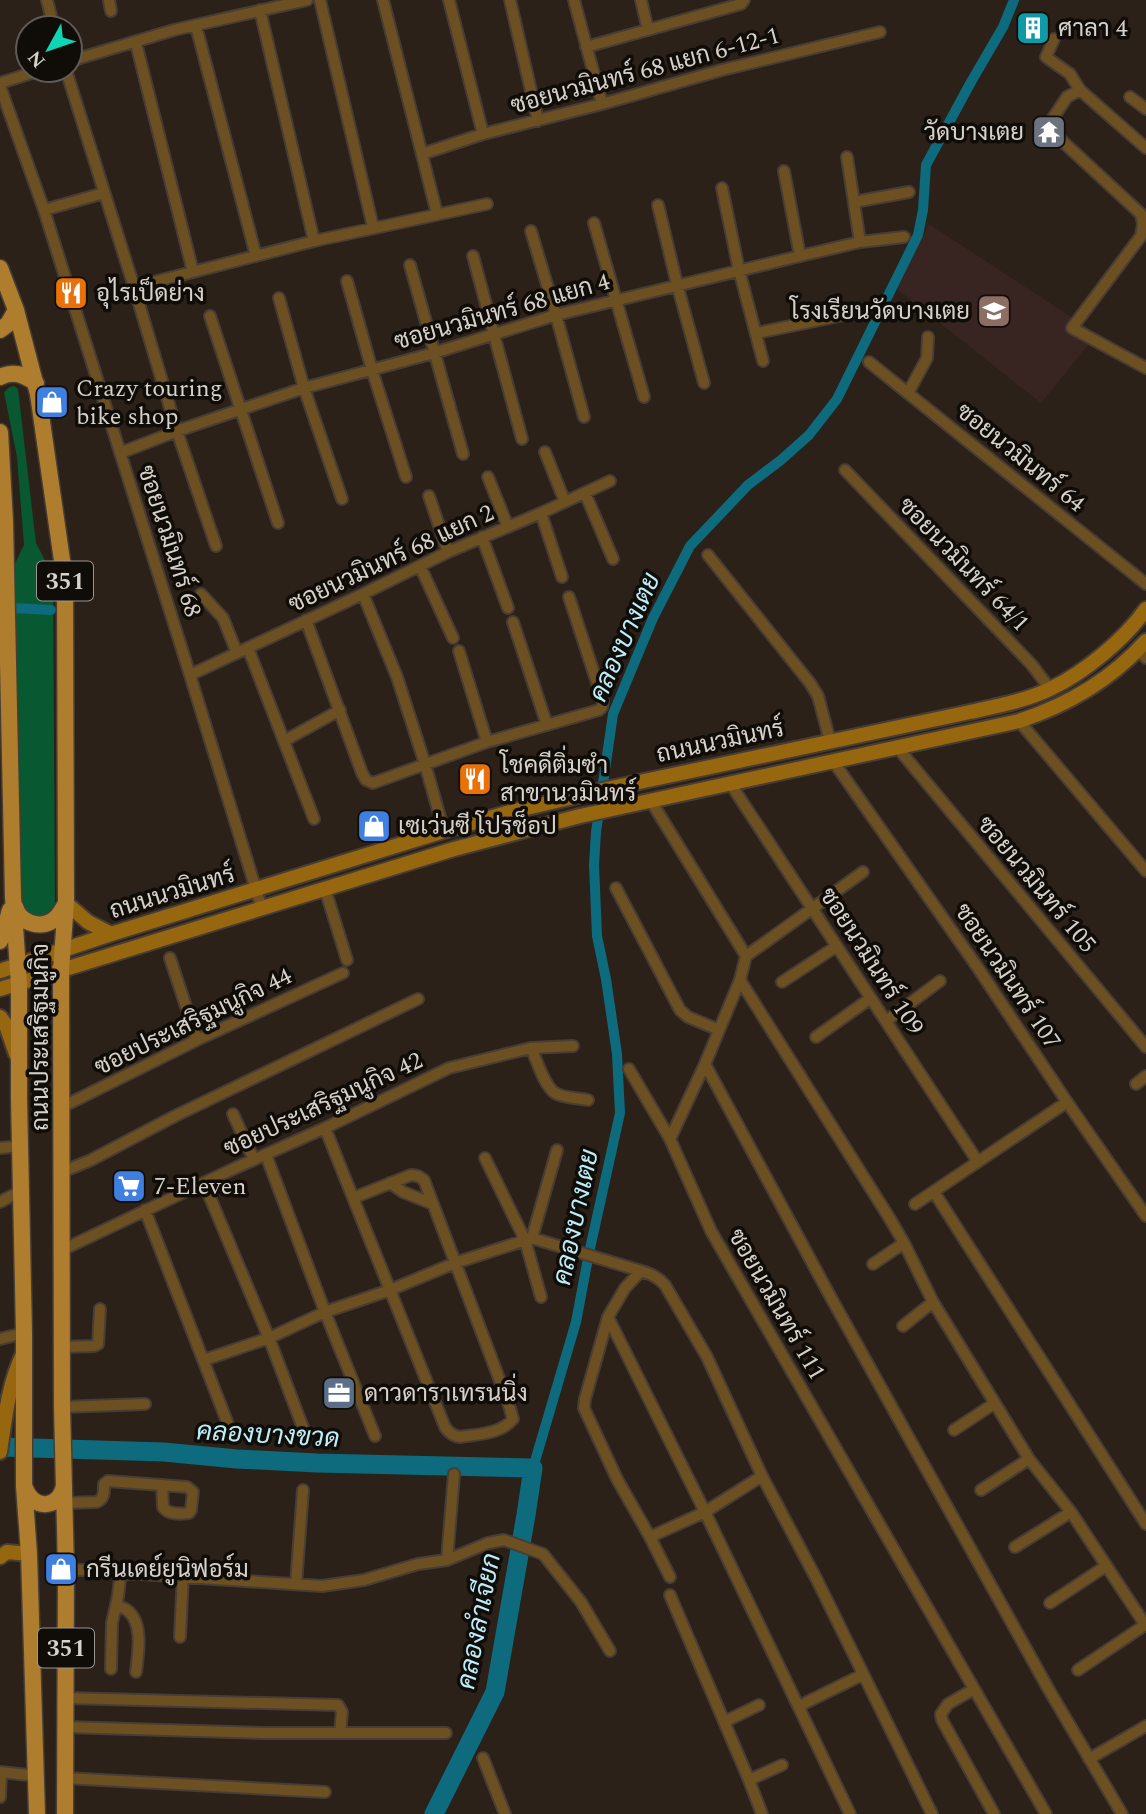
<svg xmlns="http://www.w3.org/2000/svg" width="1146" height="1814" viewBox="0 0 1146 1814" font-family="Spectral,Sarabun,serif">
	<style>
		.education { fill: #382521 }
		.green { fill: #085831 }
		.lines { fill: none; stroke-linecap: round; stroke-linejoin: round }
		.canal { stroke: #0d6b7d; stroke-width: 10 }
		.river { stroke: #0d6b7d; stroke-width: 19 }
		.minor-casing { stroke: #473d35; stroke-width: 14 }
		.secondary-casing { stroke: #473d35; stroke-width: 18 }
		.primary-casing { stroke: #473d35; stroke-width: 19 }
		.minor { stroke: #6d5022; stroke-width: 10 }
		.secondary { stroke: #97670f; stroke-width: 14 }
		.primary { stroke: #ae7d2e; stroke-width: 16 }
		.labels { text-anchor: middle; stroke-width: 7; stroke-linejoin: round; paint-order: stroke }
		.shield { fill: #100c08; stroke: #9b9690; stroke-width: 2 }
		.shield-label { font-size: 23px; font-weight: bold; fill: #d7d1cb }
		.poi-label { font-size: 24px; fill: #d7d1cb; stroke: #100c08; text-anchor: start }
		.street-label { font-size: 24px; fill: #d7d1cb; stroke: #100c08 }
		.water-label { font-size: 26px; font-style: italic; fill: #bceefa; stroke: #100c08 }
	</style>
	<rect width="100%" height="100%" fill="#2b2119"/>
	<path class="education" d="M929 224 1097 334 1041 403 897 289Z"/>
	<path class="green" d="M14 386 18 389 36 543 53 576 55 908 48 916 32 919 20 909 9 576 24 545 17 457 4 392 10 387Z"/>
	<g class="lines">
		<path class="canal" d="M13 608 51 610
			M533 1468 576 1322 589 1253 620 1113 617 1054 606 979 597 936 594 865 596 832 613 714 653 618 690 546 748 485 781 460 809 435 837 399 918 235 923 210 926 165 971 82 1003 27 1014 0"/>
		<path class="river" d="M0 1447 164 1452 237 1459 317 1463 533 1468 526 1515 495 1692 434 1814"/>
		<g class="minor-casing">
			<path id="minor" d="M47 0 54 28
				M109 0 111 11
				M320 0 373 227
				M383 0 437 214
				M449 0 483 134
				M510 0 538 121
				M574 0 602 104
				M641 0 648 30
				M260 10 314 241
				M196 26 256 256
				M1054 39 1046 57 1070 74 1080 90
				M136 43 193 272
				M586 47 741 4 744 0
				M70 61 174 30 307 0
				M66 70 134 287 177 431 216 546
				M0 83 41 70
				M0 86 44 210 190 675 262 909
				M1130 97 1146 109
				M1146 148 1080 90 1067 97 1047 127 1141 214 1143 224 1141 236 1072 328 1146 368
				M422 154 483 134 602 104 722 70 880 32
				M847 157 860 242
				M784 171 800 256
				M722 188 739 270 763 361
				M854 202 909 192
				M658 205 677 284 704 383
				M44 210 104 193
				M594 223 644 397
				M531 231 556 315 584 417
				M473 256 522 439
				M410 265 463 454
				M347 281 372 370 406 477
				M134 287 314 241 487 204
				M279 298 304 388 342 499
				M210 316 278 523
				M757 333 863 311
				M869 362 1146 584
				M908 393 927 358 928 337
				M545 452 565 502
				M120 453 177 431 304 388 434 353 556 315 800 256 860 242 904 237
				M845 470 1032 665 1050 689
				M488 477 508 527
				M585 493 613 559
				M429 496 448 552
				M541 513 562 577
				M482 537 508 608
				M708 555 810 683 818 696 830 741
				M420 566 453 638
				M201 594 223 618 237 653
				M363 594 397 677 425 764 444 831
				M306 620 362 773 366 780 373 783 487 742 599 710 602 707 603 701 569 597
				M513 622 547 725
				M248 648 314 819
				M1138 650 1146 658
				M459 651 487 742
				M190 675 363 594 448 552 541 513 610 481
				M1019 721 1146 871
				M284 741 340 710
				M897 747 1146 1047
				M833 761 978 968 1067 1102 1146 1216
				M730 783 978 1162
				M651 801 746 956 740 980 705 1064 670 1139
				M616 888 680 1010 688 1017 719 1030
				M325 889 347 960
				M746 956 863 872
				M170 958 197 1040
				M740 980 890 1219 904 1243 933 1302 1029 1459 1071 1512 1146 1626
				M782 982 837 946
				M886 1021 940 981
				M816 1037 871 998
				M531 1048C537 1060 544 1086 555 1093 563 1098 578 1098 588 1100
				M705 1064 829 1294 1049 1690 1122 1814
				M629 1069 670 1139 711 1231 1046 1814
				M1136 1084 1146 1076
				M62 1107 197 1040 343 973
				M233 1114 254 1160
				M325 1128 445 1427C449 1433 453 1436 460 1437 478 1434 501 1434 513 1419L508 1402 424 1180 418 1176 411 1175 353 1198
				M0 1148 20 1146
				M266 1155 325 1312 375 1436
				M485 1158 525 1240 541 1297
				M62 1172 91 1160 175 1116 418 999
				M204 1183 269 1338 305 1433
				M390 1183 403 1192 433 1204
				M934 1192 1146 1524
				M0 1202 21 1191
				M915 1204 1067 1102
				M145 1210 233 1437
				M532 1238 557 1150
				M62 1250 233 1169 325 1128 449 1068 531 1048 573 1046
				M873 1264 904 1243
				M608 1317 705 1512 850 1814
				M903 1326 933 1302
				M0 1339 24 1333
				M62 1347 94 1346 98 1344 100 1309
				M204 1360 269 1338 325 1312 390 1290 455 1263 532 1238 641 1271
				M62 1407 145 1404
				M954 1430 995 1403
				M981 1490 1029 1459
				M64 1503 97 1502C105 1498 104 1491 104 1484L108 1481 187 1487 193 1492 191 1510 189 1513C180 1514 168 1515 163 1507L162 1485
				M650 1537 705 1512 762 1476
				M1015 1547 1071 1512
				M447 1560 454 1474
				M66 1569 322 1586 364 1580 418 1564 447 1560 488 1543 504 1540 543 1554 581 1602 610 1651
				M670 1577 650 1537 617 1479 584 1408 585 1399 608 1317 625 1288 641 1271C651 1274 658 1277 665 1285L707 1357 762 1476 817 1580 932 1814
				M296 1584 303 1490
				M670 1595 749 1780 762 1814
				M1050 1603 1106 1566
				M116 1605C120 1607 124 1608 127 1610 144 1623 138 1654 136 1672
				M180 1637 183 1575
				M111 1669 112 1623 118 1596 121 1571
				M1078 1670 1145 1625
				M974 1689 948 1704 941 1714 942 1720 994 1814
				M66 1698 338 1705 342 1712 340 1733
				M799 1706 862 1675
				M724 1722 759 1705
				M65 1727 265 1733H446
				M483 1758 505 1814
				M1089 1759 1146 1726
				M0 1772 37 1776
				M64 1778 325 1792
				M749 1780 782 1765
				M0 1797 1 1772"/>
		</g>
		<g class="secondary-casing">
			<path id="secondary" d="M66 903 88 922 111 934
				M0 971 111 934 444 831 514 811 611 788 970 712C997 706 1025 701 1050 689 1084 673 1124 640 1146 609
				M0 989 454 849 580 816 1019 721C1068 705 1111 680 1146 641
				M0 1017 6 1025 16 1054
				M0 1452C5 1418 8 1386 23 1354
				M0 1557 7 1552 29 1554"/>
		</g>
		<g class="primary-casing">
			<path id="primary" d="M0 268 16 310 38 394 65 581 66 903 61 970 62 1407 66 1569 65 1814
				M0 330 8 324 16 310
				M0 377C14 370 24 375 36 383
				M0 432 5 521 13 897 19 984V1098L24 1333V1486L29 1554 37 1814
				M15 906C19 922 38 929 52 921 59 917 62 910 66 903
				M0 941 5 928 10 910
				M25 1488C33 1511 60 1509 64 1485"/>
		</g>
		<use href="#minor" class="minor"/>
		<use href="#secondary" class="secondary"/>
		<use href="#primary" class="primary"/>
	</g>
	<defs>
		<g id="building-square" transform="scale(1.75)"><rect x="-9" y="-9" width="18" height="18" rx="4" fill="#0f9aa8" stroke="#100c08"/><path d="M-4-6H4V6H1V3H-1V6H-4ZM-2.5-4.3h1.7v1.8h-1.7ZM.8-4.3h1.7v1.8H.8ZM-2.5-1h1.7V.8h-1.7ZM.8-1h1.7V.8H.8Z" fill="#fff"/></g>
		<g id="temple-square" transform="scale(1.75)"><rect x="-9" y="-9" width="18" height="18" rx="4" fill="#6b7280" stroke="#100c08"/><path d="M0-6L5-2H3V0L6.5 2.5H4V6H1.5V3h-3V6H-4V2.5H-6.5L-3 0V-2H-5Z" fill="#fff"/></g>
		<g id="restaurant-square" transform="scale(1.75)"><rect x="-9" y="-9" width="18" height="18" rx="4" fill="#e8710a" stroke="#100c08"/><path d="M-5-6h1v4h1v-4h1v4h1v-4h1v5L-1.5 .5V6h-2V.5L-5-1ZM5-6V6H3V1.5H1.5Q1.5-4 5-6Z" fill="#fff"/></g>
		<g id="school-square" transform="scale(1.75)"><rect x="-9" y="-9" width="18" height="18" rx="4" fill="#8d6e63" stroke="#100c08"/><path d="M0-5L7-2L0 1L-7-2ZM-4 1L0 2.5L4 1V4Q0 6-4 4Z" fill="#fff"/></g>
		<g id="shop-square" transform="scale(1.75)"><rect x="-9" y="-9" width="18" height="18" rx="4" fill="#3f7fe0" stroke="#100c08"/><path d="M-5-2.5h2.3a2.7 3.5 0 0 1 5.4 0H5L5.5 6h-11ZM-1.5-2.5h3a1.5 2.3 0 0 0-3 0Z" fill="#fff"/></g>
		<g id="supermarket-square" transform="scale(1.75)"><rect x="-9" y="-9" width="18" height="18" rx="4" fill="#3f7fe0" stroke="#100c08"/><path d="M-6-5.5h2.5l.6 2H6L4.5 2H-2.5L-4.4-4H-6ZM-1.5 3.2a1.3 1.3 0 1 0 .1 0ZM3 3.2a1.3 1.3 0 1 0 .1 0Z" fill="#fff"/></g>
		<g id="office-square" transform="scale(1.75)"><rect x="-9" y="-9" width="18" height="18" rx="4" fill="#5c6f8a" stroke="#100c08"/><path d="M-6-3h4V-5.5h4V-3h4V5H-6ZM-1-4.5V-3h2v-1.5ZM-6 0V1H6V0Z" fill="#fff"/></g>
	</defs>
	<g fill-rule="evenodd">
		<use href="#building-square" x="1033" y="28"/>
		<use href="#temple-square" x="1049" y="132"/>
		<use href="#restaurant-square" x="71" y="293"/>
		<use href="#school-square" x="994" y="311"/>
		<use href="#shop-square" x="52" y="402"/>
		<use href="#restaurant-square" x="475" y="779"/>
		<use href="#shop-square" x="374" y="826"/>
		<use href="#supermarket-square" x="129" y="1186"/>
		<use href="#office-square" x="339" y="1393"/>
		<use href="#shop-square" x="61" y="1569"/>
	</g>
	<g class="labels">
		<g class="shield">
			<rect x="37" y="561.5" width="56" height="39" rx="5"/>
			<rect x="38" y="1628.5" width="56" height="39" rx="5"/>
		</g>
		<g class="shield-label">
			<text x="65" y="589">351</text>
			<text x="66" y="1656">351</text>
		</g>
		<g class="poi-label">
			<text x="1058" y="36">ศาลา 4</text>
			<text x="1024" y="140" text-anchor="end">วัดบางเตย</text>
			<text x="96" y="301">อุไรเป็ดย่าง</text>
			<text x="970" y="319" text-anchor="end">โรงเรียนวัดบางเตย</text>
			<text x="76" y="396">Crazy touring<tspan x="76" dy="28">bike shop</tspan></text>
			<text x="500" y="773">โชคดีติ่มซำ<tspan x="500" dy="28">สาขานวมินทร์</tspan></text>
			<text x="398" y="834">เซเว่นซี โปรช็อป</text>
			<text x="154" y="1194">7-Eleven</text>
			<text x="364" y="1401">ดาวดาราเทรนนิ่ง</text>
			<text x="86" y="1577">กรีนเดย์ยูนิฟอร์ม</text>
		</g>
		<g class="street-label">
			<text transform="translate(645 70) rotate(-15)" y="8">ซอยนวมินทร์ 68 แยก 6-12-1</text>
			<text transform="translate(502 311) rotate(-16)" y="8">ซอยนวมินทร์ 68 แยก 4</text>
			<text transform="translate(1021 457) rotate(39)" y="8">ซอยนวมินทร์ 64</text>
			<text transform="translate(170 541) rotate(72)" y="8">ซอยนวมินทร์ 68</text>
			<text transform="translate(391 558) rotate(-25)" y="8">ซอยนวมินทร์ 68 แยก 2</text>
			<text transform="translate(964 564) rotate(46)" y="8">ซอยนวมินทร์ 64/1</text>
			<text transform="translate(720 741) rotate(-12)" y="8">ถนนนวมินทร์</text>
			<text transform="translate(1037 884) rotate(50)" y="8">ซอยนวมินทร์ 105</text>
			<text transform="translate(172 892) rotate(-17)" y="8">ถนนนวมินทร์</text>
			<text transform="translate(872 961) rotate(57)" y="8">ซอยนวมินทร์ 109</text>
			<text transform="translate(1008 976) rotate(56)" y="8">ซอยนวมินทร์ 107</text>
			<text transform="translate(193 1021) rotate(-26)" y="8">ซอยประเสริฐมนูกิจ 44</text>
			<text transform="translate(40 1037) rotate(-90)" y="8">ถนนประเสริฐมนูกิจ</text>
			<text transform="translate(323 1104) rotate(-25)" y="8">ซอยประเสริฐมนูกิจ 42</text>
			<text transform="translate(777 1304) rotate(60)" y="8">ซอยนวมินทร์ 111</text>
		</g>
		<g class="water-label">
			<text transform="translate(624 637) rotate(-66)" y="9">คลองบางเตย</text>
			<text transform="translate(575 1217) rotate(-78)" y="9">คลองบางเตย</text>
			<text transform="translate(268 1434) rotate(3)" y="9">คลองบางขวด</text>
			<text transform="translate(478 1621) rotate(-79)" y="9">คลองลำเจียก</text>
		</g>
	</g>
	<g transform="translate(49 49) rotate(230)"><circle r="33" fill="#100c08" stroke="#605b56" stroke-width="2"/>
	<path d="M0-5L12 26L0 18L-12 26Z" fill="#0fd5b4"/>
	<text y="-10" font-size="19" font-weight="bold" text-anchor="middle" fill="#d7d1cb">N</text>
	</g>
</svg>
